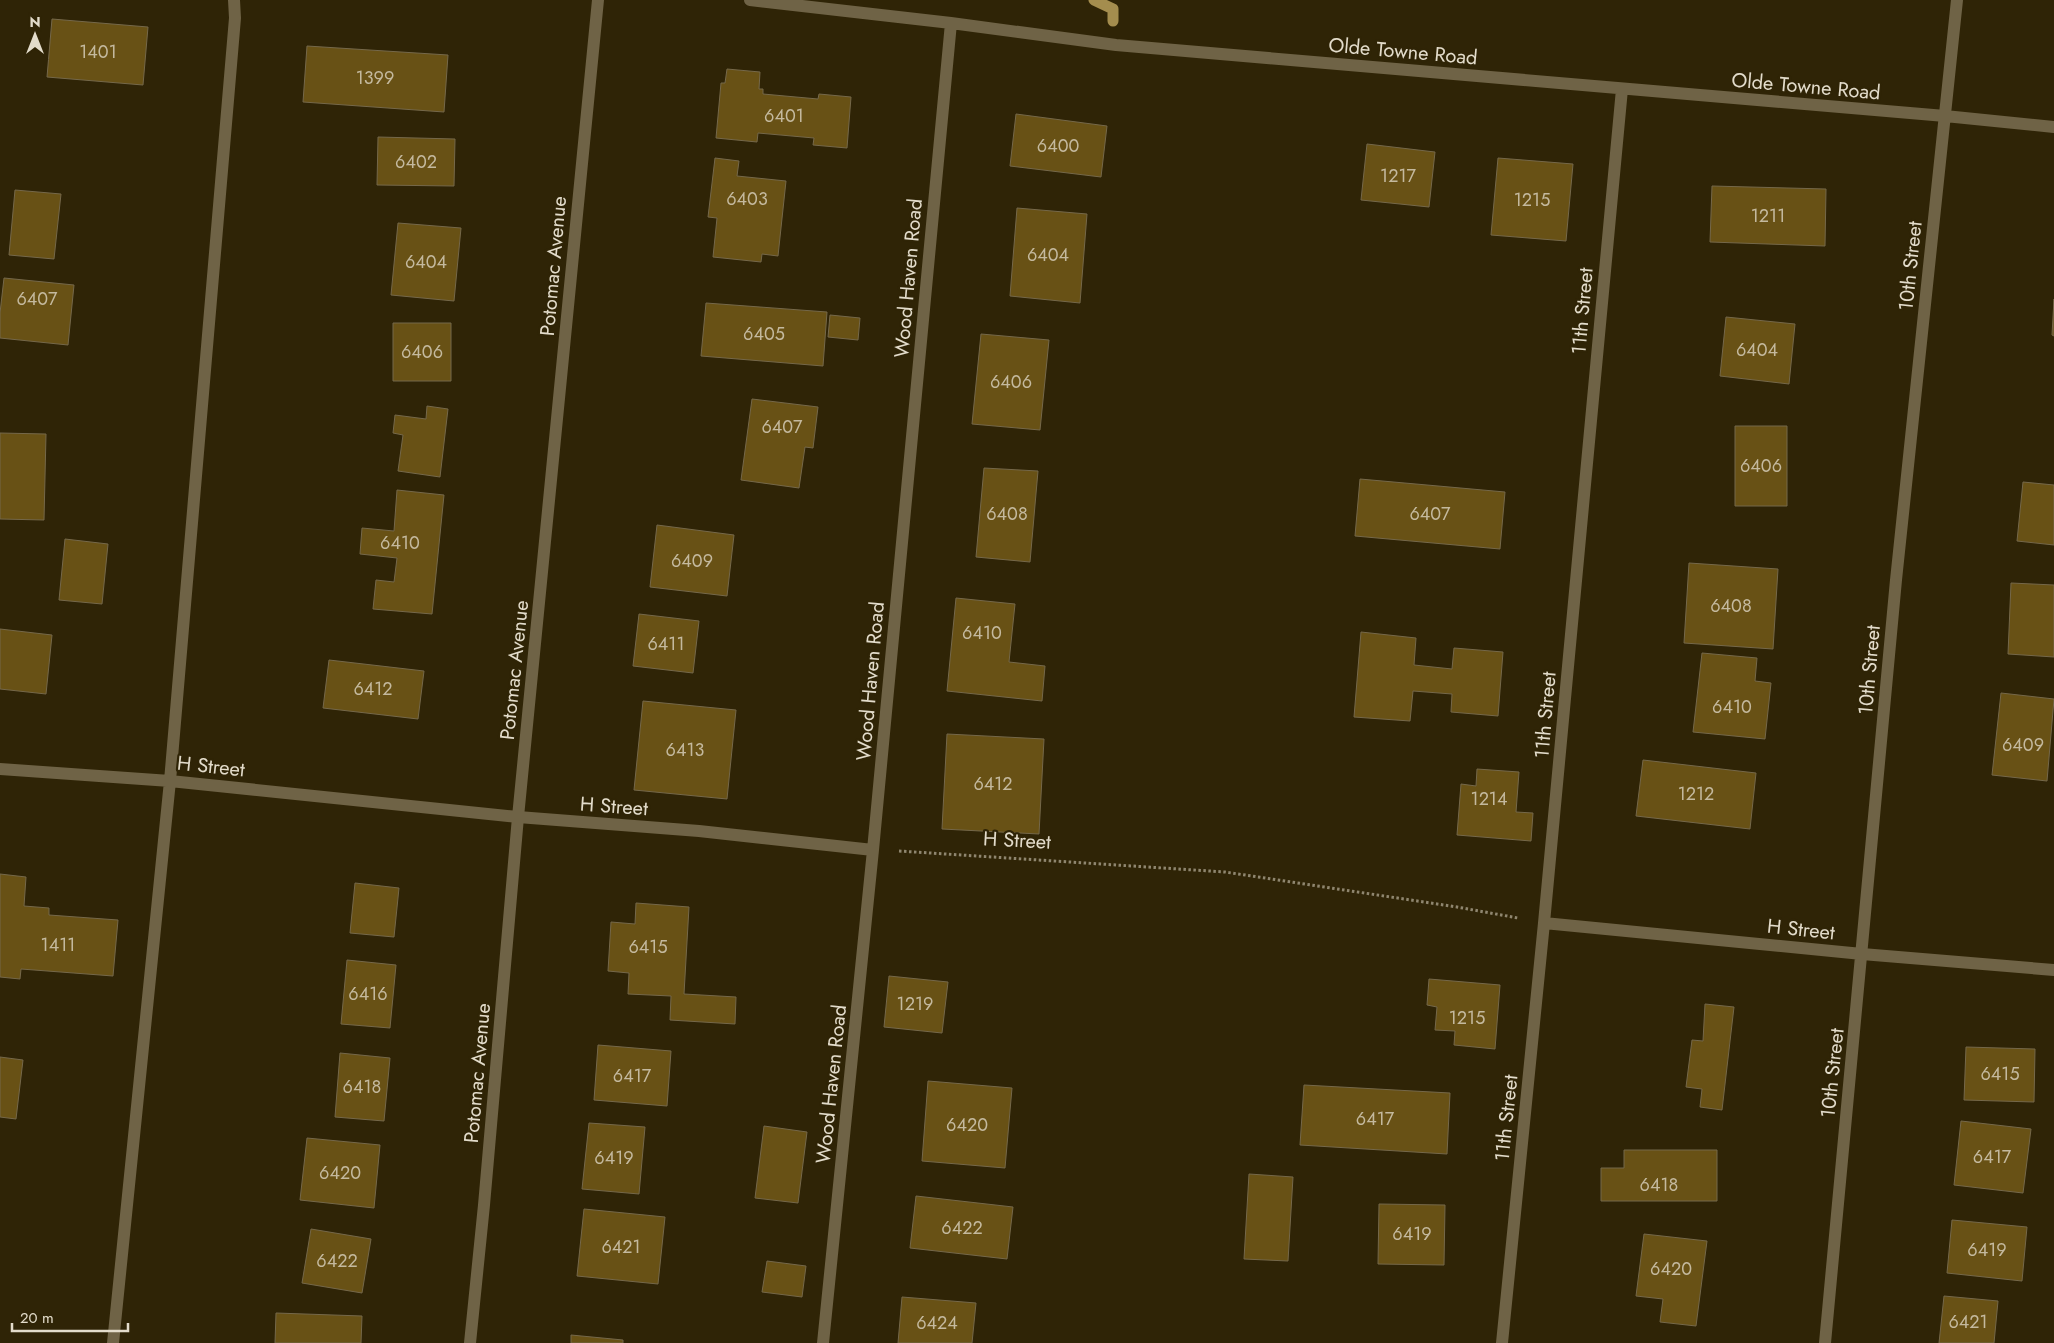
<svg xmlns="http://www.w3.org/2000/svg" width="2054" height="1343" viewBox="0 0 2054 1343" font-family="Jost,sans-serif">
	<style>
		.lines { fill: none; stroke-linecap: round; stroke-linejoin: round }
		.stream { stroke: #a48d4e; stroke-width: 11 }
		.building { fill: #685115; stroke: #75684a }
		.path { stroke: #8f866f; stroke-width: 3; stroke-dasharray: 2.5 2.5; stroke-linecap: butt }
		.minor { stroke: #6f6346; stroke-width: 12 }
		.labels { text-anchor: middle; stroke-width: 4.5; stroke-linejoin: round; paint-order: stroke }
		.number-label { font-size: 18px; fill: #c4b99e }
		.street-label { font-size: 20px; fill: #e3dccb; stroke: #2f2406 }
	</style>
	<rect width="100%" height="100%" fill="#2f2406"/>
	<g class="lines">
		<path class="stream" d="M1094 0 1113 9V21"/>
	</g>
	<path class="building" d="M52 19 148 27 143 85 47 77Z
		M307 46 448 55 444 112 303 102Z
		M727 69 760 72 759 89H763V94L818 99 819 94 851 97 847 148 813 145 814 138 758 133 757 142 716 138 721 83H725Z
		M1016 114 1107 126 1101 177 1010 166Z
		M378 137 455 139 454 186 377 185Z
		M1367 144 1435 152 1429 207 1361 200Z
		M715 158 739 161 737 176 786 181 778 256 762 254 761 262 713 257 717 218 708 217Z
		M1498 158 1573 164 1566 241 1491 235Z
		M1712 186 1826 189 1825 246 1710 242Z
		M15 190 61 194 54 259 9 255Z
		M1017 208 1087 214 1080 303 1010 296Z
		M398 223 461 228 454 301 391 295Z
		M4 278 74 285 68 345 0 338V313Z
		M2054 299V336L2052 335Z
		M706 303 827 312 823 366 701 356Z
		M830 315 860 318 858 340 828 337Z
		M1726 317 1795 324 1789 384 1720 376Z
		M393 323H451V381H393Z
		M981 334 1049 340 1040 430 972 424Z
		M752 399 818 407 813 448 805 447 799 488 741 480Z
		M427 406 448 409 440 477 398 471 403 435 393 433 395 415 426 419Z
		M1735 426H1787V506H1735Z
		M0 433 46 434 44 520 0 519Z
		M984 468 1038 471 1030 562 976 557Z
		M1360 479 1505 492 1500 549 1355 536Z
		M2023 482 2054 485V545L2017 541Z
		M397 490 444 495 432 614 373 609 376 580 394 582 397 558 360 554 362 528 394 531Z
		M657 525 734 535 727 596 650 587Z
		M65 539 108 544 102 604 59 600Z
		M1689 563 1778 569 1773 649 1684 643Z
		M2011 583 2054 585V657L2008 654Z
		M956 598 1015 604 1009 662 1045 666 1042 701 947 691Z
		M639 614 699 621 693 673 633 666Z
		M0 629 52 635 46 694 0 689Z
		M1361 632 1416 638 1414 665 1452 669 1454 648 1503 652 1498 716 1451 712 1452 694 1413 691 1410 721 1354 717Z
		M1702 653 1757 658 1755 681 1771 683 1765 739 1693 732Z
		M329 660 424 671 418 719 323 708Z
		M2001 693 2054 699 2047 781 1992 775Z
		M643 701 736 710 727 799 634 790Z
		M947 734 1044 739 1039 834 942 829Z
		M1643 760 1756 773 1750 829 1636 816Z
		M1477 769 1519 772 1516 812 1533 813 1531 841 1457 835 1461 784 1476 786Z
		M0 874 26 877 24 906 49 908V915L118 920 113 976 21 969 20 979 0 977Z
		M355 883 399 888 394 937 350 933Z
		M636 903 689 907 684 994 736 997 735 1024 670 1020 671 996 628 994 629 973 608 971 611 922 635 924Z
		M347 960 396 965 390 1028 341 1024Z
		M889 976 948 982 942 1033 884 1027Z
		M1429 979 1500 985 1495 1049 1454 1045 1455 1031 1435 1030 1437 1007 1427 1005Z
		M1705 1004 1734 1007 1722 1110 1700 1107 1702 1089 1686 1087 1692 1040 1703 1041Z
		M598 1045 671 1051 667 1106 594 1100Z
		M1966 1047 2035 1049 2034 1102 1964 1100Z
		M340 1053 390 1058 384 1121 335 1117Z
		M0 1057 23 1060 16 1119 0 1117Z
		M928 1081 1012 1088 1005 1168 922 1161Z
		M1304 1085 1450 1093 1447 1154 1300 1145Z
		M1961 1121 2031 1129 2023 1193 1954 1185Z
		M589 1123 645 1127 639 1194 582 1189Z
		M764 1126 807 1132 798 1203 755 1198Z
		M307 1138 380 1145 374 1208 300 1200Z
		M1624 1150H1717V1201H1601V1168H1624Z
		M1249 1174 1293 1177 1288 1261 1244 1259Z
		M916 1196 1013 1207 1007 1259 910 1248Z
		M1379 1204 1445 1205 1444 1265 1378 1264Z
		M584 1209 665 1217 658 1284 577 1276Z
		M1952 1220 2027 1227 2022 1281 1947 1273Z
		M311 1229 371 1239 362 1293 302 1283Z
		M1644 1234 1707 1241 1696 1326 1660 1322 1663 1299 1636 1296Z
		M767 1261 806 1266 802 1297 762 1292Z
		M1944 1296 1998 1301 1994 1343H1939Z
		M902 1297 976 1303 972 1343H898Z
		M276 1313 362 1316 361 1343H275Z
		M571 1335 623 1340V1343H571Z"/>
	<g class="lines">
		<path class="path" d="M899 851 1225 872 1457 907 1518 918"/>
		<path class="minor" d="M750 0 951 23 1116 45 1945 116 2054 127
			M0 769 170 781 518 817 699 831 873 850
			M1544 923 1862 954 2054 970
			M113 1343 170 781 235 18 234 0
			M470 1343 484 1205 518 817 598 0
			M823 1343 873 850 951 23
			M1502 1343 1544 923 1622 89
			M1825 1343 1896 580 1957 0"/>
	</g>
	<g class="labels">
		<g class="number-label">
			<text x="98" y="58">1401</text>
			<text x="375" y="84">1399</text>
			<text x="784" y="122">6401</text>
			<text x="1058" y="152">6400</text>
			<text x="416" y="168">6402</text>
			<text x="1398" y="182">1217</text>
			<text x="747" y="205">6403</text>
			<text x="1532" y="206">1215</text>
			<text x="1768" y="222">1211</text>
			<text x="1048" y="261">6404</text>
			<text x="426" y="268">6404</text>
			<text x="37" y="305">6407</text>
			<text x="764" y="340">6405</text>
			<text x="1757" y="356">6404</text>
			<text x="422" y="358">6406</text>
			<text x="1011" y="388">6406</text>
			<text x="782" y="433">6407</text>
			<text x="1761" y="472">6406</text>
			<text x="1007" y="520">6408</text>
			<text x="1430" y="520">6407</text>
			<text x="400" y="549">6410</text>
			<text x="692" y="567">6409</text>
			<text x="1731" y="612">6408</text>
			<text x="982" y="639">6410</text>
			<text x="666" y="650">6411</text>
			<text x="373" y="695">6412</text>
			<text x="1732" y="713">6410</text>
			<text x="2023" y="751">6409</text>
			<text x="685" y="756">6413</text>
			<text x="993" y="790">6412</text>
			<text x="1696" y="800">1212</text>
			<text x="1489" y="805">1214</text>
			<text x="58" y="951">1411</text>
			<text x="648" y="953">6415</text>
			<text x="368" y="1000">6416</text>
			<text x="915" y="1010">1219</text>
			<text x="1467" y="1024">1215</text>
			<text x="2000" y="1080">6415</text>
			<text x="632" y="1082">6417</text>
			<text x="362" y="1093">6418</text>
			<text x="1375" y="1125">6417</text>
			<text x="967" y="1131">6420</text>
			<text x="1992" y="1163">6417</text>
			<text x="614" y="1164">6419</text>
			<text x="340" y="1179">6420</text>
			<text x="1659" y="1191">6418</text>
			<text x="962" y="1234">6422</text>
			<text x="1412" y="1240">6419</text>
			<text x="621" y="1253">6421</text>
			<text x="1987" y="1256">6419</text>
			<text x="337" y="1267">6422</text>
			<text x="1671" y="1275">6420</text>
			<text x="1968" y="1328">6421</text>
			<text x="937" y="1329">6424</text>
		</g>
		<g class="street-label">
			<text transform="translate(1403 51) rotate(5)" y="7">Olde Towne Road</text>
			<text transform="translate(1806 86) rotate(5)" y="7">Olde Towne Road</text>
			<text transform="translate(553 266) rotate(-85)" y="7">Potomac Avenue</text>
			<text transform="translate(1910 266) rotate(-84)" y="7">10th Street</text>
			<text transform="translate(908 278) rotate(-85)" y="7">Wood Haven Road</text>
			<text transform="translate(1582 311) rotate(-85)" y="7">11th Street</text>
			<text transform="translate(514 670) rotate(-84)" y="7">Potomac Avenue</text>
			<text transform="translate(1869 670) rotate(-85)" y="7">10th Street</text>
			<text transform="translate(870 681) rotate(-85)" y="7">Wood Haven Road</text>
			<text transform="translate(1545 715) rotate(-85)" y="7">11th Street</text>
			<text transform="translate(211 766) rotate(6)" y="7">H Street</text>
			<text transform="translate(614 806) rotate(4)" y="7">H Street</text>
			<text transform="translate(1017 840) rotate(3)" y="7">H Street</text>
			<text transform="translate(1801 929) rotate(6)" y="7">H Street</text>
			<text transform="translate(477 1073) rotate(-85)" y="7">Potomac Avenue</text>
			<text transform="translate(1832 1073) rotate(-84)" y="7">10th Street</text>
			<text transform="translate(831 1084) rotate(-84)" y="7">Wood Haven Road</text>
			<text transform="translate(1506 1118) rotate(-84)" y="7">11th Street</text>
		</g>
	</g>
	<g transform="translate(35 35)" stroke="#2f2406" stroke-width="4" paint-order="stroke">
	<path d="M0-4L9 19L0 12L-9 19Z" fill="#e3dccb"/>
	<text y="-8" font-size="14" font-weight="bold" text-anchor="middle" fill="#e3dccb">N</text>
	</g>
	<path d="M12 1323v8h116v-8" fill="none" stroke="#e3dccb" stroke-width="2.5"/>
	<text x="20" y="1323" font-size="15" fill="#e3dccb" stroke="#2f2406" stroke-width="4" paint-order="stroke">20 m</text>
</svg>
